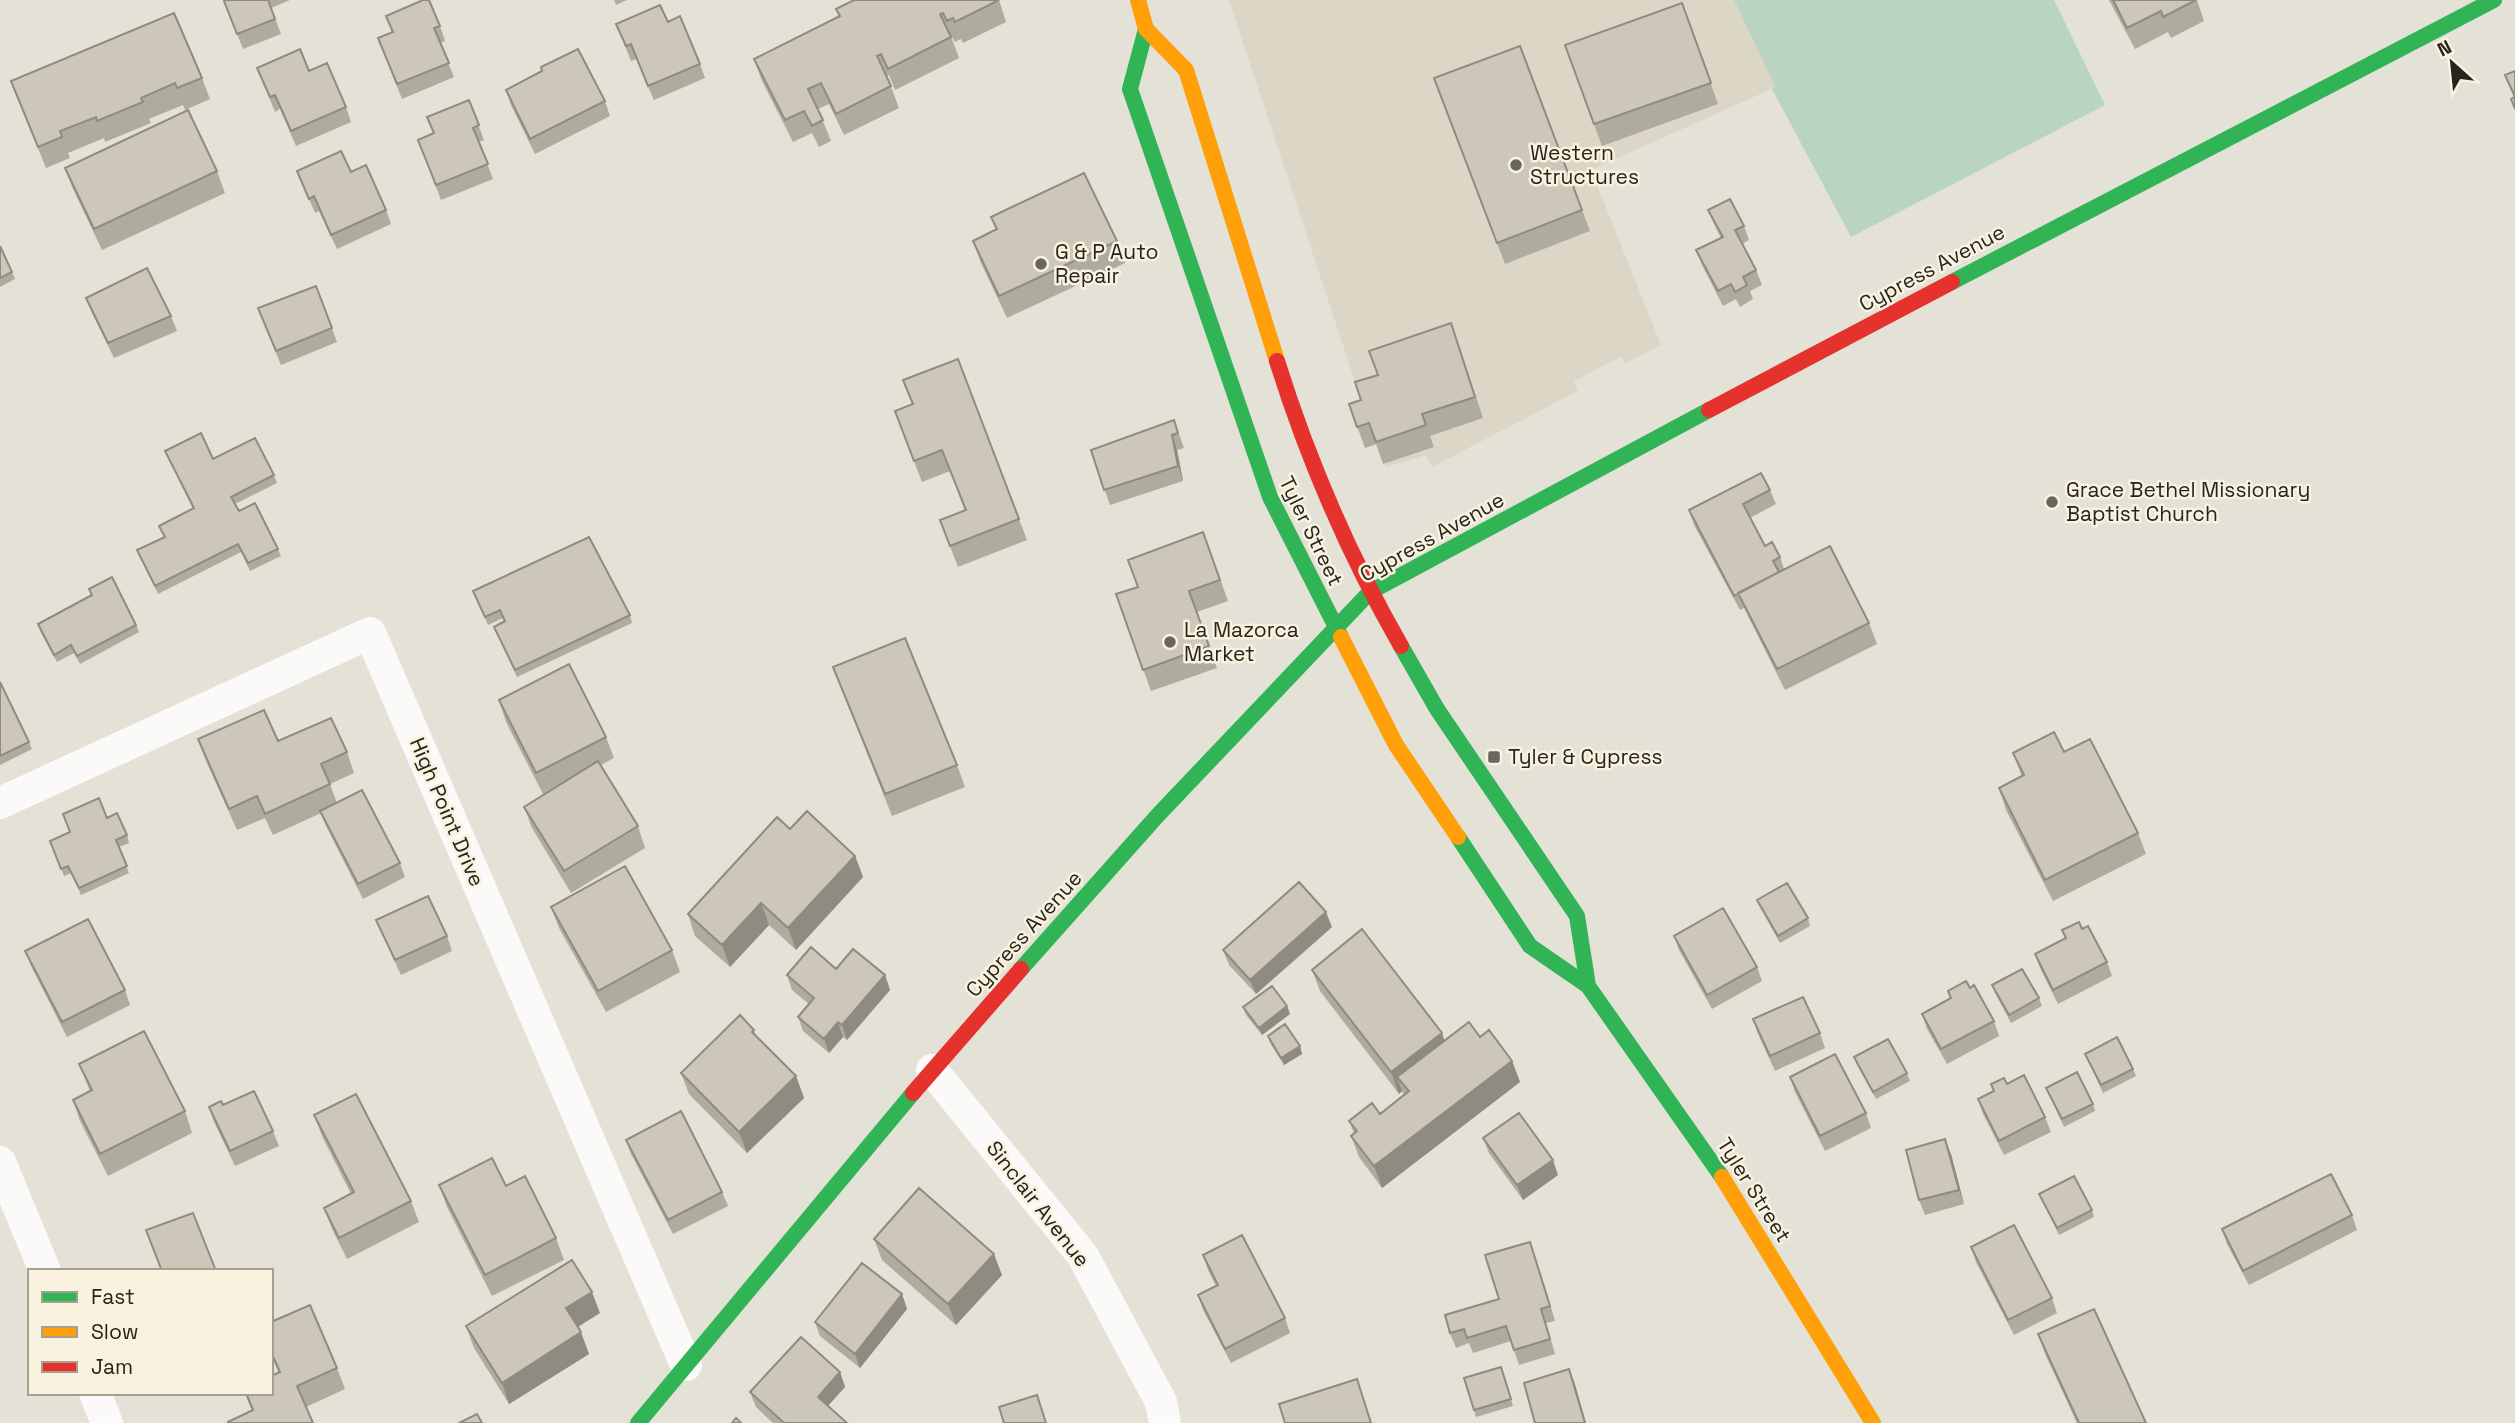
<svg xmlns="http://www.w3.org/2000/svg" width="2515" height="1423" viewBox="0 0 2515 1423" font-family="'Space Grotesk',sans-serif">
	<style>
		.industrial { fill: #dcd6c6 }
		.green { fill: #b9d4c3 }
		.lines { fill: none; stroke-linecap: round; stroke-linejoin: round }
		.street { stroke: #fbfaf9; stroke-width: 32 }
		.fast { stroke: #30b455; stroke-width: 16 }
		.slow { stroke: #ff9f0a; stroke-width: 16 }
		.jam { stroke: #e5322d; stroke-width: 16 }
		.wall { fill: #afab9e }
		.shaded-wall { fill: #8f8b81 }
		.building { fill: #ccc7b8; stroke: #8f8b81; stroke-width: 2 }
		.poi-dot { fill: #68665e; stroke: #f8f2de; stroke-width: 2.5 }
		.labels { text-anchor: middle; stroke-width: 5; stroke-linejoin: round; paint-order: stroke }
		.poi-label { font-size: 21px; fill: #26241d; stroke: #f8f2de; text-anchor: start }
		.street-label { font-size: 21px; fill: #26241d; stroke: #f8f2de }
	</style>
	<rect width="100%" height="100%" fill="#e4e1d7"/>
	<path class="industrial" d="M1229 0H1734L1776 87 1591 170 1661 345 1626 363 1621 357 1596 369 1574 382 1578 391 1432 467 1426 455 1386 467 1377 444 1365 448 1368 421Z"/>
	<path class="green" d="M1734 0H2054L2105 105 1851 237 1772 89 1775 86Z"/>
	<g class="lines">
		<path class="street" d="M0 803 370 633 686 1365
			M932 1070 1083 1256 1161 1402 1165 1423
			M0 1162 45 1271
			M95 1393 107 1423"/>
		<path class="fast" d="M1146 29 1130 89 1270 497 1341 637
			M1952 282 2494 0
			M1401 646 1437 709 1577 916 1588 986
			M1458 837 1530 946 1588 986 1722 1177
			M1021 969 1158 815 1370 592 1709 410
			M638 1423 913 1093"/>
		<path class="slow" d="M1138 0 1146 29 1186 70 1277 361
			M1341 637 1396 745 1458 837
			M1722 1177 1873 1423"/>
		<path class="jam" d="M1277 361C1308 460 1350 557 1401 646
			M1709 410 1952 282
			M913 1093 1021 969"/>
	</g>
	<path class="wall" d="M226 0H290L271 8 281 34 243 49 224 1Z
		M614 0H627L616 5Z
		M999 0 1006 22 963 43 961 39 955 42 950 34 959 58 895 90 889 75 887 76 899 108 844 135 829 104 818 109 831 141 819 147 812 133 793 142 762 81 754 59 839 17 836 9Z
		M2109 0H2197L2204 21 2171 38 2168 32 2135 49Z
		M1682 3 1718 104 1602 146 1565 45Z
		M386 16 440 26 445 41 440 43 454 77 402 99 378 38 392 32Z
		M668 22 700 64 705 78 654 100 636 59 631 61 616 24Z
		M1520 46 1590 231 1505 264 1434 78Z
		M257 68 309 71 346 107 351 122 296 146 280 109 275 112Z
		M202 78 210 99 185 110 183 105 149 119 151 123 105 142 104 138 68 153 70 158 46 168 11 81Z
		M506 90 605 101 610 116 535 154 511 105Z
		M469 100 484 140 479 142 493 179 441 200 418 140 433 133Z
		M65 168 217 171 225 193 102 250 73 189Z
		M297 171 351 172 386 210 391 224 337 249 319 211 315 213Z
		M1708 210 1744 226 1749 240 1742 244 1756 270 1762 285 1750 291 1753 299 1740 307 1736 299 1723 306 1702 265 1696 250 1721 238 1714 224Z
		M991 217 1117 241 1125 263 1007 318 981 263 973 241 996 230Z
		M0 246 15 279 0 287Z
		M316 286 337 342 281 365 258 308Z
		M86 298 171 316 177 331 114 358 92 313Z
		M1459 345 1483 418 1430 436 1434 447 1383 464 1376 444 1365 448 1349 404 1361 400 1378 375Z
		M912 404 1019 519 1027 540 958 567 940 520 965 511 950 471 922 482 895 411Z
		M1174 420 1184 448 1177 450 1183 481 1110 505 1091 450Z
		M165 451 213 459 274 475 277 483 235 504 239 511 278 549 281 556 250 571 241 552 158 594 137 550 164 537 159 526 193 509Z
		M1770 490 1776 504 1750 518 1765 546 1780 557 1784 569 1869 623 1877 644 1785 690 1744 608 1740 610 1694 525 1689 510Z
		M1203 532 1228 601 1197 612 1217 668 1151 691 1116 594 1138 587Z
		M89 589 136 625 139 632 80 664 74 653 57 662 40 631 38 624 91 595Z
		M473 591 630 615 632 623 517 677 494 627 504 621 503 618 488 625Z
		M833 667 957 765 965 787 892 816Z
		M0 682 32 749 0 765Z
		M499 700 606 737 614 758 601 765 638 826 645 848 571 893 532 828 524 807 543 794 506 722Z
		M198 739 278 741 347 752 354 773 330 784 337 803 400 863 405 877 363 899 326 826 321 813 273 835 265 818 237 830 206 761Z
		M2064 752 2138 833 2146 854 2053 901 2006 810 1999 788 2022 777 2013 753Z
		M107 818 127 835 129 843 119 847 129 873 81 895 71 873 64 876 50 841Z
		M790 829 855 856 863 877 796 950 769 925 730 967 695 936 688 914Z
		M1757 900 1808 918 1810 926 1780 943 1760 907Z
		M551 907 672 950 680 972 606 1012 559 928Z
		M376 920 447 936 452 951 401 975 382 934Z
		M1332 927 1256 994 1229 965 1223 950Z
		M2062 930 2107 962 2112 976 2058 1004 2040 968 2035 954 2065 938Z
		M1674 936 1757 967 1762 981 1712 1009 1679 950Z
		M25 951 125 990 130 1005 67 1037 31 966Z
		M836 969 885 975 890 990 847 1040 843 1037 829 1053 803 1031 798 1017 809 1004 792 990 787 975Z
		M1312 970 1445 1041 1480 1037 1512 1061 1520 1082 1382 1188 1359 1157 1351 1136 1354 1133 1349 1121 1380 1114 1404 1095 1402 1091 1399 1094 1320 991Z
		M1992 985 2039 998 2042 1006 2011 1023 1995 993Z
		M1970 988 1994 1021 1999 1036 1947 1064 1927 1029 1922 1014 1951 998 1948 991Z
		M1287 1006 1290 1014 1262 1035 1246 1015 1243 1007Z
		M1753 1019 1820 1033 1825 1048 1775 1071 1758 1034Z
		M754 1030 756 1036 796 1076 804 1098 747 1153 689 1094 681 1073Z
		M1268 1036 1300 1046 1302 1054 1284 1065 1270 1043Z
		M2085 1054 2133 1069 2136 1076 2103 1093Z
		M1854 1057 1907 1073 1910 1081 1876 1099 1857 1065Z
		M79 1064 185 1111 192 1133 108 1176 80 1121 73 1100 90 1091Z
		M1790 1077 1866 1113 1871 1128 1825 1151 1795 1092Z
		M1991 1084H2007L2045 1117 2051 1132 2004 1155 1983 1114 1978 1099 1993 1091Z
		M2046 1088 2093 1104 2095 1111 2064 1127Z
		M209 1107 273 1131 279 1146 235 1166 214 1122Z
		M314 1115 411 1201 419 1222 347 1259 332 1229 324 1208 351 1194 322 1136Z
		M1483 1138 1558 1175 1523 1200 1489 1153Z
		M626 1140 722 1192 728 1206 673 1234 631 1154Z
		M1951 1154 1964 1204 1925 1215 1919 1200Z
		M439 1185 506 1186 556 1238 564 1260 492 1296 447 1207Z
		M2039 1194 2092 1210 2094 1217 2059 1235Z
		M2352 1215 2357 1230 2249 1285 2227 1244 2222 1229Z
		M874 1239 1002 1275 956 1325 882 1260Z
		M1530 1242 1555 1321 1546 1323 1555 1354 1519 1365 1511 1341 1473 1353 1469 1343 1456 1348 1450 1333 1499 1299Z
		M1971 1247 2052 1298 2057 1313 2014 1335 1976 1262Z
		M1203 1255 1285 1318 1290 1333 1231 1363 1203 1310 1198 1295 1216 1286 1208 1270Z
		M902 1294 907 1309 860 1368 820 1336 815 1322Z
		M600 1313 578 1327 589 1354 509 1404 474 1348 466 1326Z
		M271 1322 337 1368 345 1389 306 1407 252 1411 245 1393 279 1373 271 1356Z
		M2038 1334 2146 1423H2077L2046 1356Z
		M840 1372 845 1387 828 1406 847 1423H773L756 1407 750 1392Z
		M1504 1375 1513 1406 1476 1417 1474 1410Z"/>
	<path class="shaded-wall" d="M1172 435 1177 450 1183 481 1178 466Z
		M855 856 863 877 796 950 788 928Z
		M761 903 769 925 730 967 722 945Z
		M1326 912 1332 927 1256 994 1250 980Z
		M885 975 890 990 847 1040 842 1025Z
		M1287 1006 1290 1014 1262 1035 1259 1028Z
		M838 1022 843 1037 829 1053 824 1039Z
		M1442 1033 1449 1054 1397 1077 1402 1091 1399 1094 1391 1072Z
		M1300 1046 1302 1054 1284 1065 1281 1058Z
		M1512 1061 1520 1082 1382 1188 1374 1166Z
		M796 1076 804 1098 747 1153 739 1132Z
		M1945 1139 1951 1154 1964 1204 1959 1190Z
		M1553 1160 1558 1175 1523 1200 1517 1185Z
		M1530 1242 1535 1256 1555 1321 1550 1306Z
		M994 1254 1002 1275 956 1325 948 1304Z
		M592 1292 600 1313 574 1329 566 1308Z
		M902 1294 907 1309 860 1368 855 1354Z
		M581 1332 589 1354 509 1404 502 1383Z
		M1569 1369 1575 1384 1586 1423H1585Z
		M840 1372 845 1387 823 1411 818 1397Z"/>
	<path class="building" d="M226 0H268L275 19 237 34 224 1Z
		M423 0H429L440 26 434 28 449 63 397 84 378 38 393 32 386 16Z
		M854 0H999L955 22 953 18 947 21 943 13 940 14 951 37 888 69 881 54 877 56 891 86 836 114 821 83 808 89 823 120 812 126 804 111 785 120 754 59 840 16 836 9Z
		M2113 0H2196L2163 17 2161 11 2127 28Z
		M1682 3 1711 83 1594 124 1565 45Z
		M660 5 668 22 680 16 700 64 648 86 631 44 626 46 616 24Z
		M174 13 202 78 177 88 175 83 141 98 143 102 97 121 96 117 60 131 62 137 38 147 11 81Z
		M1520 46 1582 210 1497 243 1434 78Z
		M300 49 309 71 327 63 346 107 291 131 275 95 270 97 257 68Z
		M578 49 605 101 530 139 506 90 542 71 541 67Z
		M2515 71V109L2511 99 2515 97 2505 75Z
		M469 100 479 125 473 128 488 164 436 185 418 140 434 133 427 117Z
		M188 110 217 171 94 229 65 168Z
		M341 151 351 172 366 165 386 210 331 235 314 196 309 199 297 171Z
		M1084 173 1117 241 999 296 973 241 997 229 991 217Z
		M1730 199 1744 226 1735 230 1756 270 1743 277 1747 285 1735 292 1731 284 1718 291 1696 250 1723 237 1708 210Z
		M0 246 12 272 0 278Z
		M147 268 171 316 108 343 86 298Z
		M316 286 332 328 276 351 258 308Z
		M1451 323 1475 397 1422 414 1426 425 1376 442 1369 423 1357 427 1349 404 1361 400 1355 382 1378 375 1369 351Z
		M958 359 1019 519 950 546 940 520 966 510 942 450 914 461 895 411 913 404 903 380Z
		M1174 420 1178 433 1172 435 1178 466 1104 490 1091 450Z
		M201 433 213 459 255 438 274 475 231 497 239 511 255 503 278 549 248 563 238 544 155 586 137 550 165 537 159 526 194 508 165 451Z
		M1761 473 1770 490 1743 504 1765 546 1772 542 1780 557 1773 561 1779 572 1734 596 1689 510Z
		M1203 532 1220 580 1189 591 1209 646 1143 670 1116 594 1138 587 1128 560Z
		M589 537 630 615 515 670 494 627 505 621 500 610 485 617 473 591Z
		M1830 546 1869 623 1777 669 1738 593Z
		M112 577 136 625 77 656 71 645 54 655 38 624 92 595 89 589Z
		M905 638 957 765 885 794 833 667Z
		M569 664 606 737 536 773 499 700Z
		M0 682 29 742 0 756Z
		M264 710 278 741 331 718 347 752 321 764 330 784 265 814 257 796 229 809 198 739Z
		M2054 732 2064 752 2090 739 2138 833 2045 880 1999 788 2024 775 2013 753Z
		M598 761 638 826 564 871 524 807Z
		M362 790 400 863 358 884 320 811Z
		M99 798 107 818 117 813 127 835 116 840 127 866 79 888 68 866 61 869 50 841 70 832 63 814Z
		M807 811 855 856 788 928 761 903 722 945 688 914 777 817 790 829Z
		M625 866 672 950 598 991 551 907Z
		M1299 882 1326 912 1250 980 1223 950Z
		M1787 883 1808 918 1778 936 1757 900Z
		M428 896 447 936 395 960 376 920Z
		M1723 908 1757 967 1707 995 1674 936Z
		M88 919 125 990 62 1022 25 951Z
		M2079 922 2082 929 2088 926 2107 962 2053 990 2035 954 2066 938 2062 930Z
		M1362 929 1442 1033 1391 1072 1312 970Z
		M811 947 836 969 853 949 885 975 842 1025 838 1022 824 1039 798 1017 814 998 787 975Z
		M2022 969 2039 998 2009 1015 1992 985Z
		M1966 981 1970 988 1974 985 1994 1021 1941 1049 1922 1014 1951 998 1948 991Z
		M1272 986 1287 1006 1259 1028 1243 1007Z
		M1803 997 1820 1033 1770 1056 1753 1019Z
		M740 1015 754 1030 752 1032 796 1076 739 1132 681 1073Z
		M1469 1022 1480 1037 1489 1030 1512 1061 1374 1166 1351 1136 1357 1131 1349 1121 1372 1103 1380 1114 1409 1091 1397 1077Z
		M1285 1024 1300 1046 1281 1058 1268 1036Z
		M144 1031 185 1111 100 1154 73 1100 92 1090 79 1064Z
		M2117 1037 2133 1069 2101 1085 2085 1054Z
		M1888 1039 1907 1073 1873 1092 1854 1057Z
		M1835 1054 1866 1113 1820 1136 1790 1077Z
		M2077 1072 2093 1104 2062 1119 2046 1088Z
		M2024 1075 2045 1117 1999 1141 1978 1099 1994 1091 1991 1084 2004 1078 2007 1084Z
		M254 1091 273 1131 230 1151 209 1107 221 1101 223 1105Z
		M356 1094 411 1201 339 1238 324 1208 354 1192 314 1115Z
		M681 1111 722 1192 668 1220 626 1140Z
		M1519 1113 1553 1160 1517 1185 1483 1138Z
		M1945 1139 1959 1190 1919 1200 1906 1150Z
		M492 1158 506 1186 525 1176 556 1238 485 1275 439 1185Z
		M2331 1174 2352 1215 2243 1271 2222 1229Z
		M2074 1176 2092 1210 2057 1228 2039 1194Z
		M919 1188 994 1254 948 1304 874 1239Z
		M193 1213 216 1271H162L146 1230Z
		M2014 1225 2052 1298 2008 1320 1971 1247Z
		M1242 1235 1285 1318 1225 1349 1198 1295 1218 1285 1203 1255Z
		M1530 1242 1550 1306 1541 1309 1550 1339 1514 1350 1506 1326 1467 1338 1464 1329 1450 1333 1445 1315 1499 1299 1485 1255Z
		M572 1260 592 1292 566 1308 581 1332 502 1383 466 1326Z
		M862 1263 902 1294 855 1354 815 1322Z
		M310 1305 337 1368 297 1386 313 1423H228V1422L253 1410 246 1393H271V1376L280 1372 271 1352V1322Z
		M2094 1309 2146 1423H2079L2038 1334Z
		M801 1337 840 1372 818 1397 847 1423H784L750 1392Z
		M1501 1367 1511 1399 1474 1410 1464 1378Z
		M1569 1369 1585 1423H1535L1524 1383Z
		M1357 1379 1371 1423H1285L1279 1404Z
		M1037 1395 1046 1423H1004L999 1407Z
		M477 1414 482 1423H459Z
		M736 1418 741 1423H732Z"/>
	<g class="poi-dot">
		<circle cx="1516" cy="165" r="7"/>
		<circle cx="1041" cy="264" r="7"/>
		<circle cx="2052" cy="502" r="7"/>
		<circle cx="1170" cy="642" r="7"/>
		<rect x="1487" y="750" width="14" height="14" rx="3.5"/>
	</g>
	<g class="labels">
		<g class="poi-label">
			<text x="1530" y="160">Western<tspan x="1530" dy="24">Structures</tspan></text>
			<text x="1055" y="259">G &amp; P Auto<tspan x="1055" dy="24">Repair</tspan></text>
			<text x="2066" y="497">Grace Bethel Missionary<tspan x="2066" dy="24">Baptist Church</tspan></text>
			<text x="1184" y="637">La Mazorca<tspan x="1184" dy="24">Market</tspan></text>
			<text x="1508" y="764">Tyler &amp; Cypress</text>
		</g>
		<g class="street-label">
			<text transform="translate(1932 268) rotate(-28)" y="7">Cypress Avenue</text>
			<text transform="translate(1311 531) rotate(64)" y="7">Tyler Street</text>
			<text transform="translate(1432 537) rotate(-29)" y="7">Cypress Avenue</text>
			<text transform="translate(447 812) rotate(67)" y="7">High Point Drive</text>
			<text transform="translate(1024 934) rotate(-48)" y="7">Cypress Avenue</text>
			<text transform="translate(1754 1190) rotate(58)" y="7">Tyler Street</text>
			<text transform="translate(1038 1204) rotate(52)" y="7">Sinclair Avenue</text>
		</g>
	</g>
	<rect x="28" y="1269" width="245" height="126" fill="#f8f2de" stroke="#a4a091" stroke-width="2"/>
	<rect x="42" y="1292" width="35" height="10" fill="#30b455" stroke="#a4a091" stroke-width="2"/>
	<text x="91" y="1304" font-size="21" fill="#26241d">Fast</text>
	<rect x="42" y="1327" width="35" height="10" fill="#ff9f0a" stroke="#a4a091" stroke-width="2"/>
	<text x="91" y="1339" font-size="21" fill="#26241d">Slow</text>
	<rect x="42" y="1362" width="35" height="10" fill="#e5322d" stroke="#a4a091" stroke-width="2"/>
	<text x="91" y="1374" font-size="21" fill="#26241d">Jam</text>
	<g transform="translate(2452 63) rotate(333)" stroke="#f8f2de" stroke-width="5" paint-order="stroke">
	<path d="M0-5L12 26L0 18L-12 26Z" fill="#26241d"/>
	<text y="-10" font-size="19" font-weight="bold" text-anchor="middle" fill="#26241d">N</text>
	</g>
</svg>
